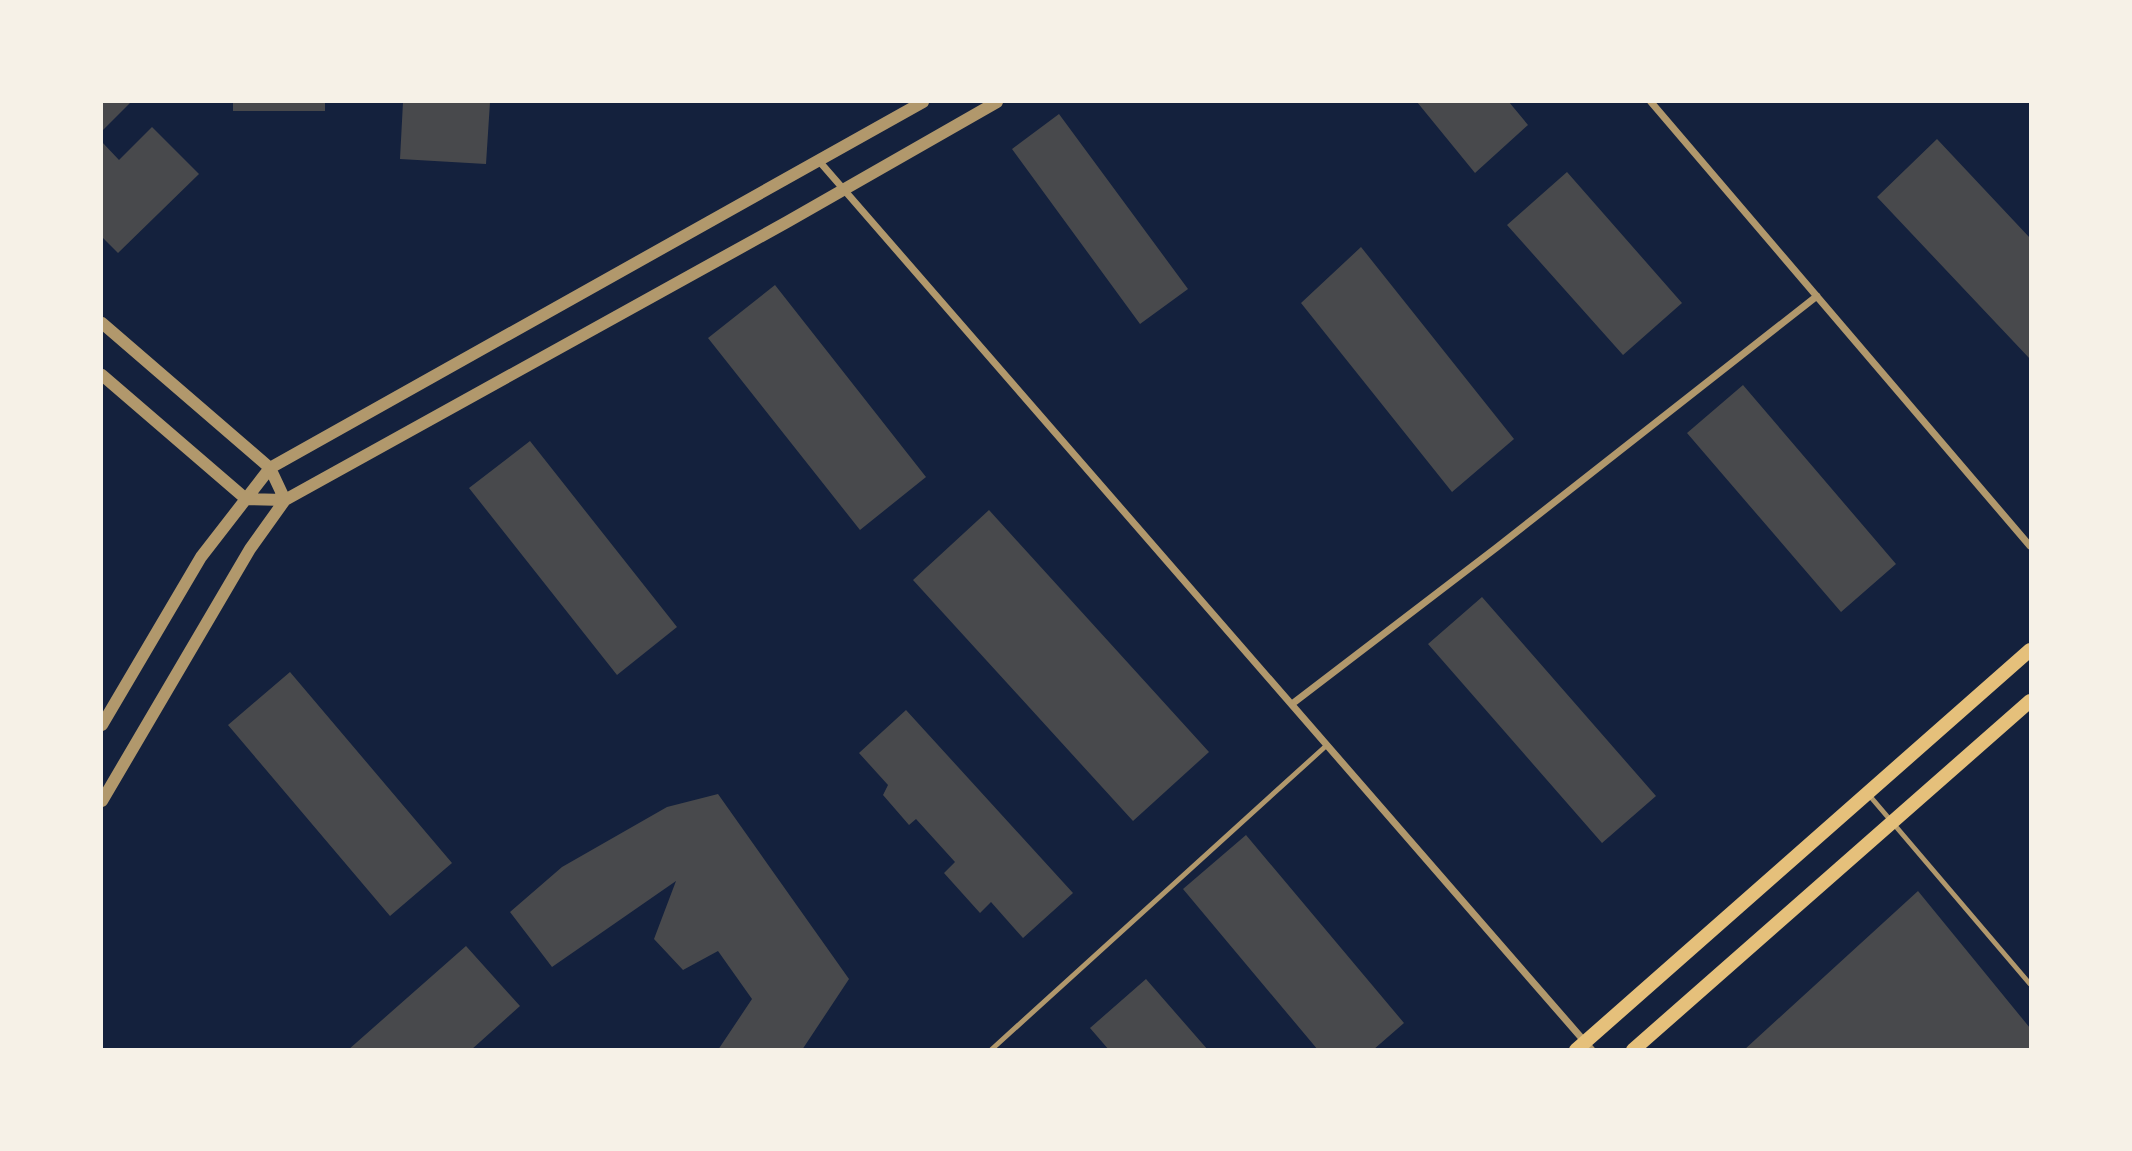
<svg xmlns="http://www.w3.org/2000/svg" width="2132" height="1151" viewBox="0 0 2132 1151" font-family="'Nunito Sans',sans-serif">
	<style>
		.building { fill: #48494c }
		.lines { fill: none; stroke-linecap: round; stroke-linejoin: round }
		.service { stroke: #b1986c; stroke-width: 5 }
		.minor { stroke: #b1986c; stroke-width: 7 }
		.tertiary { stroke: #b1986c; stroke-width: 12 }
		.secondary { stroke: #e5c07b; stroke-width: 14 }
	</style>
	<rect width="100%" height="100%" fill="#14213d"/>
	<path class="building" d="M102 102H131L102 131Z
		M233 102H325V111H233Z
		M403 102H490L486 164 400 159Z
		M1417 102H1509L1528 125 1475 173Z
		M1059 114 1188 289 1140 324 1012 149Z
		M152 127 199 174 118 253 102 237V142L119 160Z
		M1937 139 2030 238V359L1877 197Z
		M1567 172 1682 303 1623 355 1507 225Z
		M1361 247 1514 439 1452 492 1301 303Z
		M775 285 926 477 860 530 708 338Z
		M1743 385 1896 564 1841 612 1687 433Z
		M530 441 677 627 617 675 469 488Z
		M989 510 1209 752 1133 821 913 580Z
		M1482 597 1656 796 1602 843 1428 644Z
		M290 672 452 863 390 916 228 725Z
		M906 710 1073 893 1023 938 991 902 980 913 944 873 955 862 916 819 909 825 883 795 888 785 859 753Z
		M718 794 849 979 802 1050H718L752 999 718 951 683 970 654 939 676 881 552 967 510 912 562 867 667 807Z
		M1246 835 1404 1023 1373 1050H1318L1183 889Z
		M1918 891 2030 1028V1050H1744Z
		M466 946 520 1006 471 1050H348Z
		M1146 979 1208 1050H1109L1090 1028Z"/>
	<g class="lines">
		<path class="service" d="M1869 795 2030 984
			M991 1050 1327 745"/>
		<path class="minor" d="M1651 102 2030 546
			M819 161 1592 1050
			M1292 704 1496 548 1817 296"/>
		<path class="tertiary" d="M102 323 270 468 285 500 246 499 102 375
			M102 725 201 557 270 468 923 102
			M102 801 250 549 285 500 787 222 997 102"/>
		<path class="secondary" d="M1576 1050 2030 650
			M1633 1050 2030 701"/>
	</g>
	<rect width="2132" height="1151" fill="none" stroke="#f6f1e7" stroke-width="206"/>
</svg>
